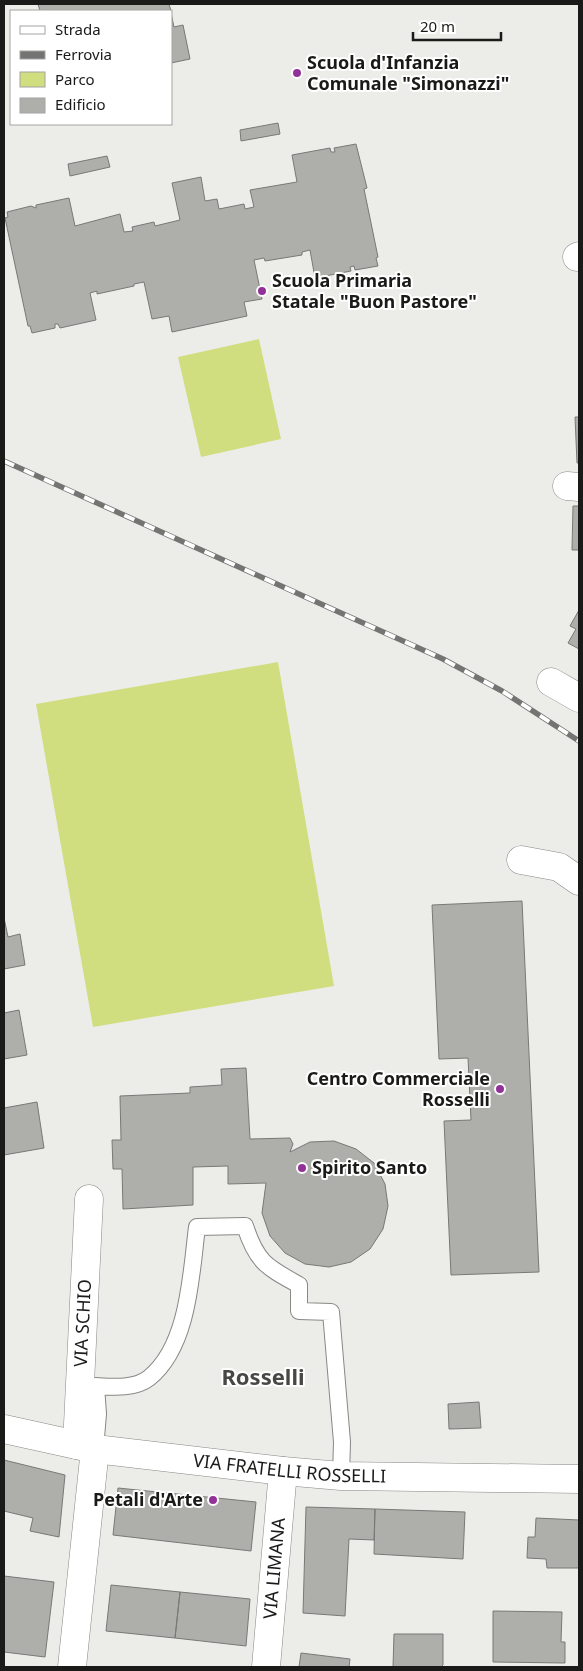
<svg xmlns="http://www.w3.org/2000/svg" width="583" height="1671" viewBox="0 0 583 1671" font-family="'Noto Sans',sans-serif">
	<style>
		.green { fill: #d1de7f }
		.building { fill: #aeafab; stroke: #787976 }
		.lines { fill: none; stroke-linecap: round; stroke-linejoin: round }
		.service-casing { stroke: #878885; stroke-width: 18 }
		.minor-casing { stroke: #878885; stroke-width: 29 }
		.tertiary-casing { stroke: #878885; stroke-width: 29 }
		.service { stroke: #fff; stroke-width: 16 }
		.minor { stroke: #fff; stroke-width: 28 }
		.tertiary { stroke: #fff; stroke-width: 28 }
		.rail-casing { stroke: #747572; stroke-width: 5.5 }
		.rail { stroke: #fff; stroke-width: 4; stroke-dasharray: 11; stroke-linecap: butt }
		.poi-dot { fill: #923198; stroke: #fff; stroke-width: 2 }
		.labels { text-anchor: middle; stroke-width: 4; stroke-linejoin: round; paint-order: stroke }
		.poi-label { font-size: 18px; font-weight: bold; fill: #1a1b19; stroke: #fff; text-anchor: start }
		.street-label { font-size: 18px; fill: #1a1b19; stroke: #fff }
		.district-label { font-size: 22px; font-weight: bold; fill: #474845; stroke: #fff }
	</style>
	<rect width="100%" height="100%" fill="#ecede9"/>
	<path class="green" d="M259 339 281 439 201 457 178 357Z
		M278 662 334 986 93 1027 36 704Z"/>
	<path class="building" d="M38 4H169L171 11H40Z
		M171 13 174 27 183 25 190 59 171 63Z
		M278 123 280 134 241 141 240 130Z
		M356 144 367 188 364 189 378 257 376 258 378 266 355 270 354 266 350 267 351 271 315 278 310 250 302 252V255L265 261 264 258 254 260 262 299 244 302 247 316 172 332 169 316 152 319 144 282 134 284V286L97 294V291L90 293 96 320 60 328 58 324H55V328L32 333 30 326H28L5 218 8 217 7 212 31 206 36 208V205L69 198 75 226 120 214 124 232 133 231 132 227 154 222 155 226 180 220 172 183 201 177 205 201 217 199 219 209 244 204 245 209 254 207 250 190 297 182 292 155 330 148 331 152H335L334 148Z
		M107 156 110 167 70 176 68 164Z
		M575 417H579V463H577Z
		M573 506H579V550H572Z
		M579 610V649L568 643 576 629 570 626Z
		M522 901 539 1272 451 1275 444 1121 471 1120 468 1058 439 1059 432 905Z
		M4 918 8 937 20 934 25 965 4 969Z
		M19 1010 27 1055 4 1059V1013Z
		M246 1068 250 1139 290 1138 293 1144 290 1152 310 1142 334 1141 356 1149 374 1163 385 1184 388 1206 383 1229 370 1249 351 1262 329 1267 305 1264 285 1253 270 1236 262 1213 266 1183 228 1184V1166L193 1167V1205L123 1209 122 1169H113L112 1140H121L120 1096 190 1093V1087L222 1085 221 1069Z
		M37 1102 44 1148 4 1155V1108Z
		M479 1402 481 1428 449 1429 448 1404Z
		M4 1460 65 1475 59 1537 30 1531 33 1518 4 1511Z
		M118 1488 256 1502 251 1551 113 1535Z
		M306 1507 375 1509 374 1540 349 1539 345 1616 303 1613Z
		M375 1509 465 1512 463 1559 374 1554Z
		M536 1518 579 1520V1568H547L546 1559 527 1558 528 1537H535Z
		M4 1576 54 1582 45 1657 4 1652Z
		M111 1585 180 1592 175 1638 106 1631Z
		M180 1592 250 1599 246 1646 175 1638Z
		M493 1611 562 1612 561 1642H565V1663L493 1662Z
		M394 1634H443V1665L441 1667H393Z
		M301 1653 350 1659 349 1667H299Z"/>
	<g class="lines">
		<g class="service-casing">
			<path id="service" d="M95 1449 98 1414 96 1386C113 1387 135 1389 149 1378 189 1346 191 1274 197 1227L245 1226C257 1263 267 1267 299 1285V1311L331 1312 342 1442 341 1476"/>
		</g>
		<g class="minor-casing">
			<g id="minor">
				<path d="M577 257 579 256"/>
				<path d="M567 486 579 487"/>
				<path d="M551 682 579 698"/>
				<path d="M521 860 559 867 579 881"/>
				<path id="s1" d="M77 1445 89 1199"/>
				<path d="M72 1667 95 1449"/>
				<path id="s2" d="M266 1667 283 1471"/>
			</g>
		</g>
		<g class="tertiary-casing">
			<g id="tertiary">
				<path id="s3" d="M4 1429 95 1449 283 1471 341 1476 579 1479"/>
			</g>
		</g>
		<use href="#service" class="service"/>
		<use href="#minor" class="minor"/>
		<use href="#tertiary" class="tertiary"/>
		<g class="rail-casing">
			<path id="rail" d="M4 461 443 659 502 691 579 741"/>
		</g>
		<use href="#rail" class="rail"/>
	</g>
	<g class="poi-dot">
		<circle cx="297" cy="73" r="5"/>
		<circle cx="262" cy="291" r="5"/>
		<circle cx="500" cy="1089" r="5"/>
		<circle cx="302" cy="1168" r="5"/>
		<circle cx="213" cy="1500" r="5"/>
	</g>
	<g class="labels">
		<g class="poi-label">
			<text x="307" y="69">Scuola d'Infanzia<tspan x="307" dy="21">Comunale "Simonazzi"</tspan></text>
			<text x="272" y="287">Scuola Primaria<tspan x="272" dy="21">Statale "Buon Pastore"</tspan></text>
			<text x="490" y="1085" text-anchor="end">Centro Commerciale<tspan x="490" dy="21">Rosselli</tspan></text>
			<text x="312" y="1174">Spirito Santo</text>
			<text x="203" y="1506" text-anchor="end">Petali d'Arte</text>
		</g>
		<g class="street-label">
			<text dy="6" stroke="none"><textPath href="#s1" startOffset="122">VIA SCHIO</textPath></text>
			<text dy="6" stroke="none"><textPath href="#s3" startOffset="289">VIA FRATELLI ROSSELLI</textPath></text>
			<text dy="6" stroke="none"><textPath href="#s2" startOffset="99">VIA LIMANA</textPath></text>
		</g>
		<g class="district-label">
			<text x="263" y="1385">Rosselli</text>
		</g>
	</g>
	<rect width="583" height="1671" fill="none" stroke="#1a1b19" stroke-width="10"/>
	<rect x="10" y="10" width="162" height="115" fill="#ffffff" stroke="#a3a4a3"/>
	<rect x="20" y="26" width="25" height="8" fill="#ffffff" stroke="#a3a4a3"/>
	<text x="55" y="35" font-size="15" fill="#1a1b19">Strada</text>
	<rect x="20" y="51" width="25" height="8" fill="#747572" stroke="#a3a4a3"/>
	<text x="55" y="60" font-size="15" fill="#1a1b19">Ferrovia</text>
	<rect x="20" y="72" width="25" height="15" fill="#d1de7f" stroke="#a3a4a3"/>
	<text x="55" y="85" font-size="15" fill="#1a1b19">Parco</text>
	<rect x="20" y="98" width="25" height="15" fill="#aeafab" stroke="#a3a4a3"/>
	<text x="55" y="110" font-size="15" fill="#1a1b19">Edificio</text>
	<path d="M413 32v8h88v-8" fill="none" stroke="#1a1b19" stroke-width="2.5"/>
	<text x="420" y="32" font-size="15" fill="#1a1b19" stroke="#ffffff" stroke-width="4" paint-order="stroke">20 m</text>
</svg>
